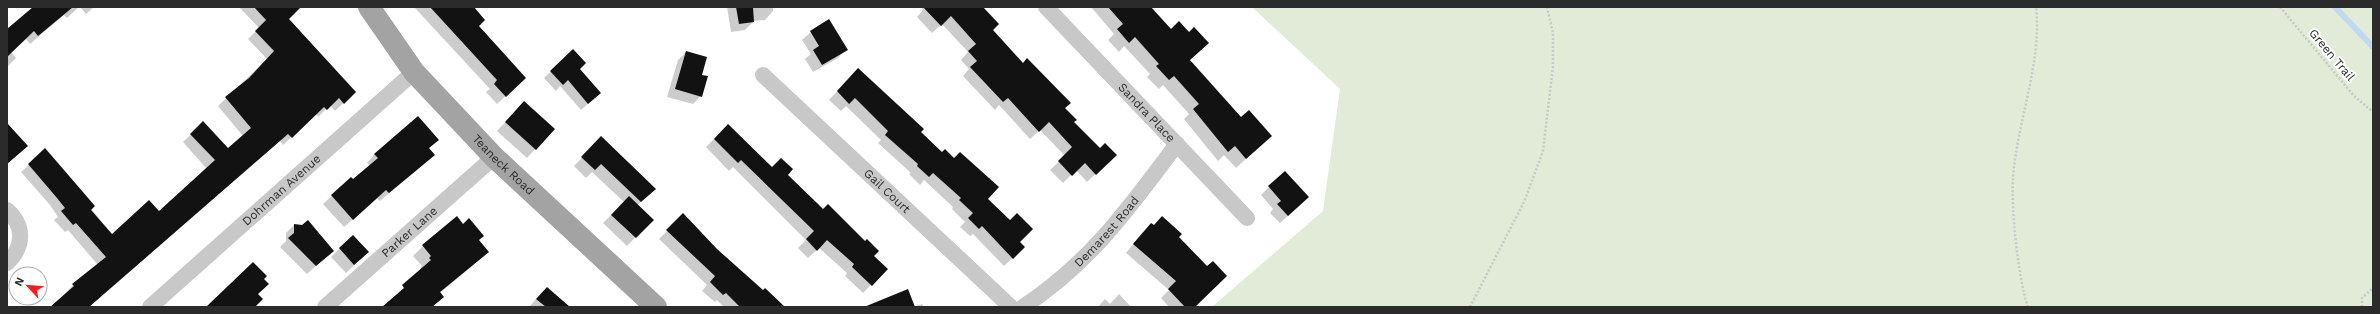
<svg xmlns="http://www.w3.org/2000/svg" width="2380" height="314" viewBox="0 0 2380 314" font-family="'Work Sans',sans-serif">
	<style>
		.green { fill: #e1ebd7 }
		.shadow { fill: #0003 }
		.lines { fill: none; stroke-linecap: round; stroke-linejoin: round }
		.stream { stroke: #c0d9ee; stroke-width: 6 }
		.building { fill: #121212 }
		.path { stroke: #c8c8c8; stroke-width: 2.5; stroke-dasharray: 2 2; stroke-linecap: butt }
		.minor { stroke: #c8c8c8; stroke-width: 16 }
		.primary { stroke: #a3a3a3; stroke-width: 22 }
		.labels { text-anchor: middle; stroke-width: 4; stroke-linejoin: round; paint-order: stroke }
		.street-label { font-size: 12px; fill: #2b2b2b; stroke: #fff }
	</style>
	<rect width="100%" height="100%" fill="#fff"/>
	<path class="green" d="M1252 7H2373V307H1212L1323 211 1340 89Z"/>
	<path class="shadow" d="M35 7H79L67 18 64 15 30 44 26 39 11 52 16 58 7 67V29Z
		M80 7H94L86 14Z
		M239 7H286L288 19 355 92 335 111 330 105 318 117 316 114 283 145 280 141 89 307H52L73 285 98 265 68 230 65 232 54 220 58 217 50 205 21 172 45 150 112 235 159 212 207 169 183 142 203 123 228 150 243 136 218 106 267 59 248 39 259 28Z
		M414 7H472L478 26 517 86 497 104 486 92 490 89Z
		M727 7H773V11L765 20 754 21 745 30 731 32Z
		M921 7H981L992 30 1064 108 1073 122 1100 150 1115 155 1087 182 1076 170 1063 183 1050 170 1065 156 1040 130 1030 139 999 105 995 110 963 76 969 69 961 60 968 52 942 24 932 33 917 17 923 10Z
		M1091 7H1149L1189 60 1261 145 1236 168 1224 155 1218 161 1184 119 1189 114 1163 85 1159 89 1147 77 1150 74 1124 46 1119 52 1108 40 1114 34Z
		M811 32 846 49 838 58 813 72 805 59 811 54 802 40Z
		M573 50 579 69 592 100 581 110 560 86 556 91 544 78Z
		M686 52 701 75V96L693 104 667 97 678 60Z
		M858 70 987 199 1024 247 1004 266 973 234 970 236 960 227 965 222 952 209 953 207 924 180 920 185 909 174 911 173 878 143 881 140 846 106 841 111 829 100Z
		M516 111 554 129 527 158 497 131Z
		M728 125 772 169 787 175 873 256 871 285 863 293 845 276 847 273 819 248 808 258 798 248 806 240 733 167 729 171 706 147Z
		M438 140 428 149 425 163 380 201 377 198 344 227 323 204 351 178 353 180 370 166 367 163 375 154Z
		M593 146 646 197 637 205 652 220 627 246 603 223 624 202 592 172 586 178 574 166Z
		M1269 187 1300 205 1280 223 1270 213 1273 209 1261 195Z
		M683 215 716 249 782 307H724L717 300 715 302 702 291 707 285 659 239Z
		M294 225 333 251 307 274 280 247 286 241V233Z
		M463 225 478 241V261L440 293 432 307H384L422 270 420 268 422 266 413 256 423 246Z
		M1143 232 1178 237 1194 307H1169L1161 298 1169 290 1126 253Z
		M340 248 368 252 346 273 331 257Z
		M1119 294 1131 307H1098L1105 299 1110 304Z
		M536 299 568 307H529Z
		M922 304 924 307H874H914Z"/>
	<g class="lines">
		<path class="stream" d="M2335 7 2373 47"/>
	</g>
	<path class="building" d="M33 7H73L38 36 34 31 7 57V29Z
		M254 7H301L289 19 356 92 344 104 339 98 327 110 324 107 292 138 288 134 89 307H50L74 286 72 284 106 257 76 223 73 225 61 211 65 208 57 198 28 164 45 148 95 206 91 210 112 234 149 200 159 211 215 160 190 134 203 121 228 148 251 128 225 97 249 78 274 51 255 31 266 20Z
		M430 7H474L485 20 479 26 526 78 506 97 494 84 497 80Z
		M736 7H753L754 22 739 24Z
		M923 7H983L999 24 993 30 1023 63 1027 58 1071 103 1065 108 1077 120 1074 122 1100 148 1105 143 1117 155 1096 175 1085 163 1072 176 1058 161 1072 147 1049 122 1039 132 1008 98 1003 102 970 67 977 61 968 51 976 44 951 16 941 26Z
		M1108 7H1151L1171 29 1179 21 1189 32 1194 27 1209 43 1190 60 1241 117 1249 110 1272 136 1246 159 1235 146 1228 152 1193 109 1199 104 1174 76 1169 80 1156 66 1159 64 1135 37 1129 43 1117 29 1123 24Z
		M829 19 848 50 822 65 813 50 819 46 810 31Z
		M573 49 586 63 580 69 601 93 588 104 568 80 563 85 550 71Z
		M686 51 707 57 702 75 708 76 702 97 675 89Z
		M858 68 924 129 921 132 942 152 945 149 954 158 960 152 999 187 988 199 1010 220 1017 213 1033 229 1020 242 1025 247 1013 259 982 226 979 229 968 218 973 213 959 200 961 198 933 173 929 177 917 166 918 164 885 135 888 131 855 98 849 104 837 91Z
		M524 101 555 129 536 150 505 122Z
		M418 116 439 140 429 148 435 155 389 193 386 190 353 220 331 195 351 177 353 179 378 158 374 154Z
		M7 123 28 146 7 164Z
		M728 124 772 167 781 158 793 169 788 175 817 203 823 209 828 204 865 241 867 239 879 251 874 256 888 269 872 286 852 267 854 264 827 240 817 251 806 239 814 231 741 160 738 163 714 139Z
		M601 136 656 189 641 202 601 164 595 170 581 157Z
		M1285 171 1309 197 1288 216 1277 204 1281 201 1268 186Z
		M629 196 654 220 636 238 611 215Z
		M683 213 717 249 763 290 765 288 785 307H740L726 293 723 295 710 282 715 276 666 230Z
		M457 216 463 224 469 218 484 236 479 240 489 252 440 292 444 297 432 307H382L404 288 402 285 431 260 429 258 431 256 422 245Z
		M1162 216 1182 234 1179 237 1207 266 1213 261 1227 276 1195 307H1185L1168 289 1176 281 1133 244 1151 223 1154 225Z
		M308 220 334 251 316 266 288 238 294 233V224L302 225Z
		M353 235 369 252 354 265 339 248Z
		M253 262 267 276 264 279 269 284 258 294 263 299 255 307H206Z
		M547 287 570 307H546L536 299Z
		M908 289 915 307H864Z"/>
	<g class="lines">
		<path class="path" d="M2280 7 2354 96 2373 112
			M1470 307 1524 202 1543 151 1553 66V33L1547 7
			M2028 307C2018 279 2011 208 2013 178 2017 121 2042 65 2036 7
			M2362 307V298L2373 288"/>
		<g class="minor">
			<path id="s1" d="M1046 7 1247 218"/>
			<path id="s2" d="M763 75 1011 307"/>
			<path d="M7 210C25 226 24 247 7 263"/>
			<path id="s3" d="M150 307 414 72"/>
			<path id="s4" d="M325 307 494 157"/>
			<path id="s5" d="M1023 307C1091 262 1129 208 1177 144"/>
		</g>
		<path class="primary" id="s6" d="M369 7 414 72 494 157 656 307"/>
	</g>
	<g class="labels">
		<g class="street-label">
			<text transform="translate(2332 55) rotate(50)" y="4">Green Trail</text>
			<text dy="4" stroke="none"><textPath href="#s1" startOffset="146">Sandra Place</textPath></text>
			<text dy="4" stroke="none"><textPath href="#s6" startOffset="208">Teaneck Road</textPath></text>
			<text dy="4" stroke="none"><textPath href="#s3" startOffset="176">Dohrman Avenue</textPath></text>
			<text dy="4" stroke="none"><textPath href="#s2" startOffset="170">Gail Court</textPath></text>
			<text dy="4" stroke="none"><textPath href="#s4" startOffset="113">Parker Lane</textPath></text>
			<text dy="4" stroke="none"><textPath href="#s5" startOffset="113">Demarest Road</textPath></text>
		</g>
	</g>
	<rect width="2380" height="314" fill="none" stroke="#2b2b2b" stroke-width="16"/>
	<g transform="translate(28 286) rotate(296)"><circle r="19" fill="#ffffff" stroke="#aaaaaa"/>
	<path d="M0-3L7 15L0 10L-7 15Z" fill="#f61a1e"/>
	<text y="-6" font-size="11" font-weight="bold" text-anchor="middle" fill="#2b2b2b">N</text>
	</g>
</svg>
